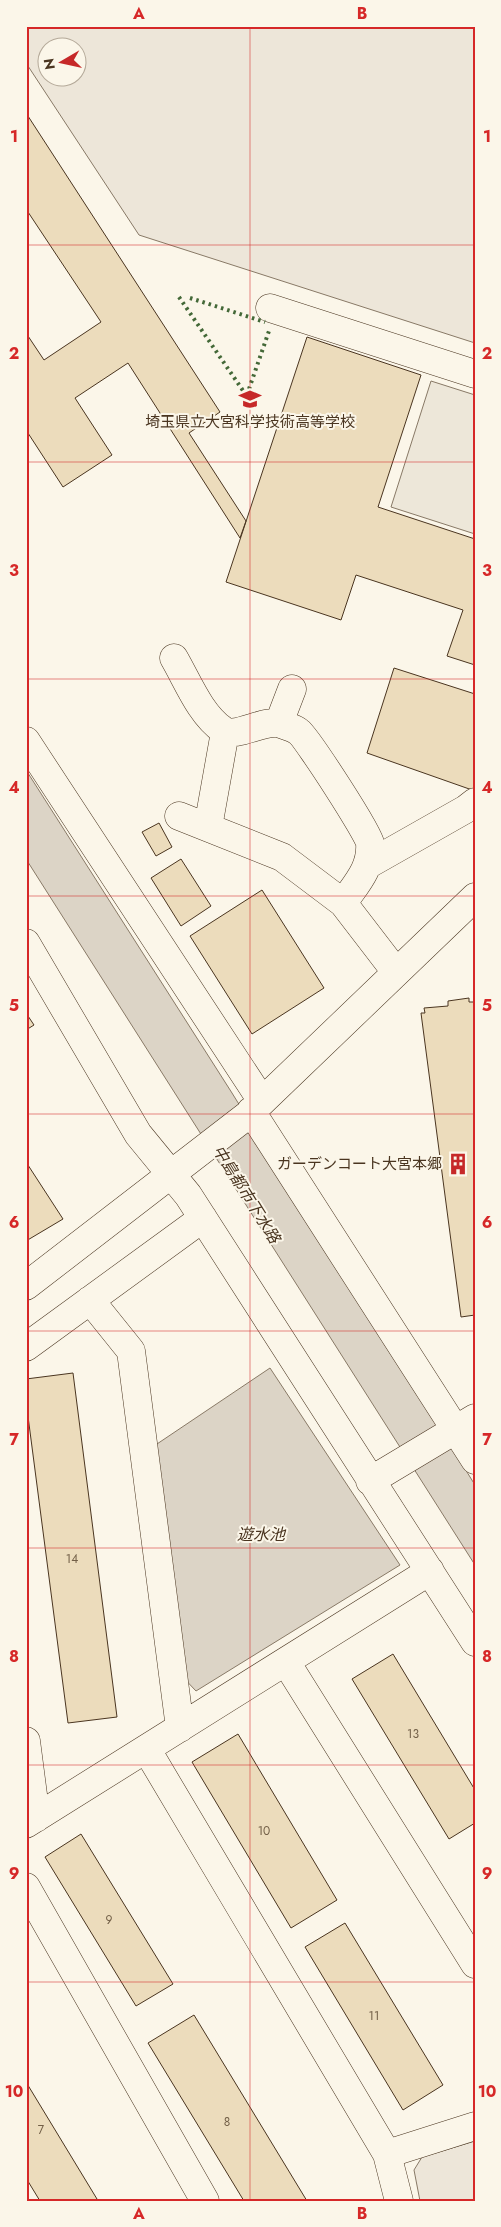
<svg xmlns="http://www.w3.org/2000/svg" width="501" height="2227" viewBox="0 0 501 2227" font-family="Jost,'Noto Sans JP',sans-serif">
	<style>
		.green { fill: #ede6d9; stroke: #887966; fill-rule: evenodd }
		.parking { fill: #ede7d9; stroke: #887966 }
		.water { fill: #dcd4c6; stroke: #887966 }
		.building { fill: #ecdcbc; stroke: #4a3520 }
		.lines { fill: none; stroke-linecap: round; stroke-linejoin: round }
		.minor-casing { stroke: #4a3520; stroke-width: 29 }
		.minor { stroke: #fbf6e9; stroke-width: 28 }
		.hedge { stroke: #436837; stroke-width: 4; stroke-dasharray: 2.5 4; stroke-linecap: butt }
		.grid { fill: none; stroke: #d62828; stroke-width: 1; stroke-opacity: 0.55 }
		.labels { text-anchor: middle; stroke-width: 4; stroke-linejoin: round; paint-order: stroke }
		.number-label { font-size: 12px; fill: #725f47 }
		.poi-label { font-size: 15px; fill: #4a3520; stroke: #fbf6e9 }
		.water-label { font-size: 16px; font-style: italic; fill: #4a3520; stroke: #fbf6e9 }
		.neatline { fill: none; stroke: #d62828; stroke-width: 2 }
		.grid-label { font-size: 16px; text-anchor: middle; font-weight: bold; fill: #d62828 }
	</style>
	<rect width="100%" height="100%" fill="#fbf6e9"/>
	<path class="green" d="M26 26H475V343L139 235 26 63ZM48 48H78V78H48Z
		M475 2141V2201H420L414 2170 422 2157Z"/>
	<path class="parking" d="M431 381 475 395V534L391 507Z"/>
	<path class="water" d="M26 770 232 1093 475 1485V1565L26 859Z
		M270 1368 400 1565 196 1691 178 1672 151 1448Z"/>
	<path class="building" d="M26 113 220 412 189 433 246 521 240 538 128 363 75 398 112 455 63 487 26 430V333L44 360 101 322 26 209Z
		M307 337 421 375 378 507 475 539V665L447 656 463 610 356 575 341 620 226 582Z
		M394 668 475 694V791L367 753Z
		M159 823 172 847 156 856 142 832Z
		M181 859 211 906 181 926 151 878Z
		M262 890 324 988 252 1034 190 936Z
		M469 998V1002H475V1315L461 1317 421 1013H425L424 1008 448 1006V1001Z
		M26 1013 34 1025 26 1030Z
		M26 1162 63 1219 26 1241Z
		M73 1373 117 1717 68 1723 26 1401V1379Z
		M393 1654 475 1790V1823L449 1839 352 1679Z
		M238 1734 337 1900 291 1928 192 1762Z
		M81 1834 173 1984 136 2006 45 1857Z
		M345 1923 443 2085 403 2110 305 1947Z
		M194 2015 307 2201H244L148 2043Z
		M26 2082 97 2199 93 2201H40L26 2178Z"/>
	<g class="lines">
		<g class="minor-casing">
			<path id="minor" d="M270 308 475 374
				M174 658C188 682 200 714 223 730 237 739 265 718 281 724 286 726 294 728 299 732 307 738 369 834 370 843 372 868 356 884 343 903
				M279 723 292 689
				M26 741 262 1101
				M179 816 282 857 343 903 396 972
				M208 827 225 732
				M369 864 466 809 475 802
				M26 943 138 1134 188 1195 475 1642
				M251 1111 475 1460
				M26 1286 249 1114 475 897
				M90 1300 131 1351 180 1728
				M26 1347 203 1218
				M370 1481 475 1418
				M286 1662 475 1964
				M26 1741 36 1818
				M147 1750 387 2154 399 2201
				M26 1824 430 1571
				M26 1887 205 2201
				M387 2154 475 2126"/>
		</g>
		<use href="#minor" class="minor"/>
		<path class="hedge" d="M179 297 246 395
			M190 298 265 322
			M249 389 270 328"/>
	</g>
	<path class="grid" d="M250 26V2201M26 245H475M26 462H475M26 679H475M26 896H475M26 1114H475M26 1331H475M26 1548H475M26 1765H475M26 1982H475"/>
	<defs>
		<g id="school-bare" transform="scale(1.725)"><path d="M0-5L7-2L0 1L-7-2ZM-4 1L0 2.5L4 1V4Q0 6-4 4Z" fill="#c62828" stroke="#fbf6e9" stroke-width="2.5" paint-order="stroke"/></g>
		<g id="building-bare" transform="scale(1.725)"><path d="M-4-6H4V6H1V3H-1V6H-4ZM-2.5-4.3h1.7v1.8h-1.7ZM.8-4.3h1.7v1.8H.8ZM-2.5-1h1.7V.8h-1.7ZM.8-1h1.7V.8H.8Z" fill="#c62828" stroke="#fbf6e9" stroke-width="2.5" paint-order="stroke"/></g>
	</defs>
	<g fill-rule="evenodd">
		<use href="#school-bare" x="250" y="399"/>
		<use href="#building-bare" x="458" y="1164"/>
	</g>
	<g class="labels">
		<g class="number-label">
			<text x="72" y="1563">14</text>
			<text x="413" y="1738">13</text>
			<text x="264" y="1835">10</text>
			<text x="109" y="1924">9</text>
			<text x="374" y="2020">11</text>
			<text x="227" y="2126">8</text>
			<text x="41" y="2134">7</text>
		</g>
		<g class="poi-label">
			<text x="250" y="427">埼玉県立大宮科学技術高等学校</text>
			<text x="442" y="1169" text-anchor="end">ガーデンコート大宮本郷</text>
		</g>
		<g class="water-label">
			<text transform="translate(247 1194) rotate(58)" y="6">中島都市下水路</text>
			<text x="261" y="1540">遊水池</text>
		</g>
	</g>
	<rect width="501" height="2227" fill="none" stroke="#fbf6e9" stroke-width="55"/>
	<g transform="translate(62 62) rotate(261)"><circle r="24" fill="#fbf6e9" stroke="#b4a999"/>
	<path d="M0-4L9 19L0 12L-9 19Z" fill="#c62828"/>
	<text y="-8" font-size="14" font-weight="bold" text-anchor="middle" fill="#4a3520">N</text>
	</g>
	<rect x="28" y="28" width="446" height="2172" class="neatline"/>
	<g class="grid-label">
		<text x="139" y="19">A</text>
		<text x="362" y="19">B</text>
		<text x="14" y="142">1</text>
		<text x="487" y="142">1</text>
		<text x="14" y="359">2</text>
		<text x="487" y="359">2</text>
		<text x="14" y="576">3</text>
		<text x="487" y="576">3</text>
		<text x="14" y="793">4</text>
		<text x="487" y="793">4</text>
		<text x="14" y="1011">5</text>
		<text x="487" y="1011">5</text>
		<text x="14" y="1228">6</text>
		<text x="487" y="1228">6</text>
		<text x="14" y="1445">7</text>
		<text x="487" y="1445">7</text>
		<text x="14" y="1662">8</text>
		<text x="487" y="1662">8</text>
		<text x="14" y="1879">9</text>
		<text x="487" y="1879">9</text>
		<text x="14" y="2097">10</text>
		<text x="487" y="2097">10</text>
		<text x="139" y="2219">A</text>
		<text x="362" y="2219">B</text>
	</g>
</svg>
